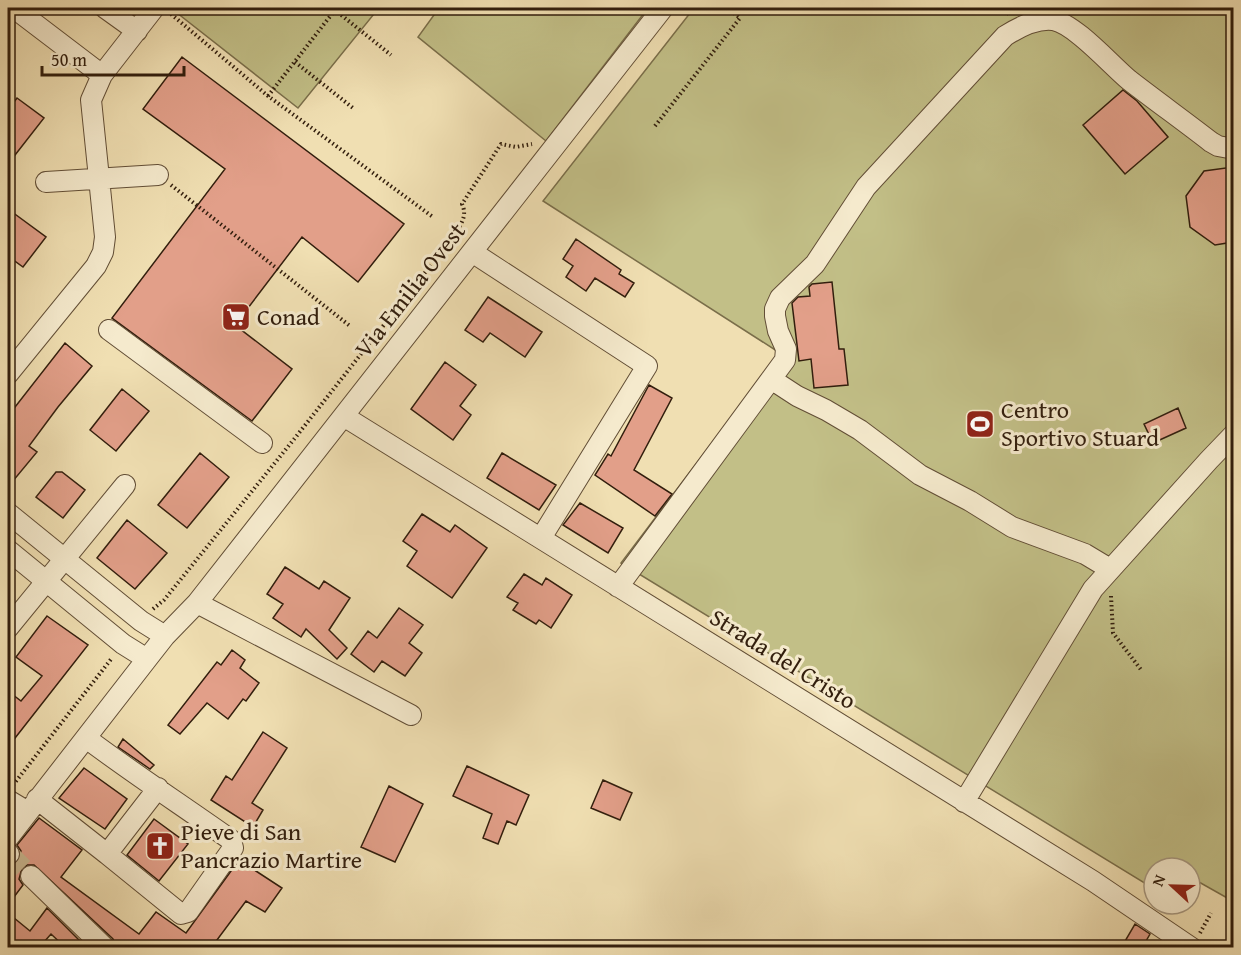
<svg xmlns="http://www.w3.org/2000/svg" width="1241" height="955" viewBox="0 0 1241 955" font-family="'Gentium Book Plus',serif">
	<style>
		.green { fill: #c2bf87; stroke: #7a6e4a; stroke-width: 1.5 }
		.building { fill: #e29f89; stroke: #321e0d; stroke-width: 1.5 }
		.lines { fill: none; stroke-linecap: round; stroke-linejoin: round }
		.minor-tunnel { stroke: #cab891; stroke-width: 20; stroke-dasharray: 20 10; stroke-linecap: butt }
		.minor-casing { stroke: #624e36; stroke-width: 22 }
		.path { stroke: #321e0d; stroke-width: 4; stroke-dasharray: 1.5 3; stroke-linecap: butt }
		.minor { stroke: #f5eacd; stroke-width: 20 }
		.labels { text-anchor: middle; stroke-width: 6; stroke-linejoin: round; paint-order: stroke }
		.street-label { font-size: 24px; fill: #321e0d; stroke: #f5eacd }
		.poi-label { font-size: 24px; fill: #321e0d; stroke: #f5eacd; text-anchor: start }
	</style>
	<rect width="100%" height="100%" fill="#f0dfb2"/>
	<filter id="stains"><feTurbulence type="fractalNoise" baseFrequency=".00333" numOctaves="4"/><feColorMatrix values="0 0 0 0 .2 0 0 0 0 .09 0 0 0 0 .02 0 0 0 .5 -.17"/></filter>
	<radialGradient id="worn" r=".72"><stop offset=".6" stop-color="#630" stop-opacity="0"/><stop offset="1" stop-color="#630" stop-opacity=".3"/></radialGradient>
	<path class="green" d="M173 8H366L374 14 298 108 172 9Z
		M439 8H648L546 141 418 37Z
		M694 8H1233L1234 893 1229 899 1190 877V868H1173L1165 864 1162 868H1154V881L1151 887 621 563 780 353 543 201Z"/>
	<path class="building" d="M182 57 404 224 358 282 302 237 235 325 292 369 252 421 112 318 225 169 143 109Z
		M1123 90 1137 101 1168 137 1125 174 1083 125Z
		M17 98 44 118 8 164V110Z
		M1233 167V242L1215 245 1190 227 1186 196 1204 171Z
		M8 209 46 237 23 267 8 256Z
		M576 239 621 270 619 274 634 283 625 297 595 278 586 291 566 277 573 266 563 259Z
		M832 282 839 349H844L848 385 814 388 811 359 799 361 792 303 798 297 810 296 809 287 812 284Z
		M488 297 542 332 525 357 490 333 483 342 465 330Z
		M65 343 92 366 58 407 29 446 37 452 8 487V416Z
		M445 362 476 385 460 406 471 415 453 440 411 409Z
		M649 385 672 398 634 470 672 494 655 516 595 475 608 454 611 456Z
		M122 389 149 411 116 451 90 430Z
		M1178 408 1186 428 1153 443 1144 424Z
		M200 453 229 477 187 528 158 505Z
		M502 453 556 485 539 510 487 478Z
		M56 472H62L85 490 63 518 36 497Z
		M580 503 623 528 608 553 563 525Z
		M422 514 450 532 455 525 487 548 452 598 407 566 417 551 403 541Z
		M127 520 167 553 135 589 97 558Z
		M285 567 319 589 324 581 350 598 329 630 347 648 337 659 306 629 301 637 273 618 283 604 267 594Z
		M524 574 542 585 546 578 572 595 551 628 539 620 536 624 513 610 518 603 507 597Z
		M399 608 423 625 409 643 422 653 405 676 382 661 374 672 351 654 368 631 377 638Z
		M47 616 88 645 8 747V691L21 701 42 676 16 657Z
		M232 650 245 660 240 668 259 683 246 701 243 699 228 719 207 703 180 734 168 725 217 662 221 665Z
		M263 732 287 748 252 803 263 810 253 827 211 800 226 776 232 780Z
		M123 739 154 765 150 769 118 747Z
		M467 766 529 795 516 825 507 821 498 844 483 838 492 814 453 796Z
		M84 768 127 799 105 829 59 798Z
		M603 780 632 793 620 820 591 808Z
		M389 786 423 804 395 862 361 847Z
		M39 818 82 850 61 877 139 934 156 912 186 933 239 860 282 888 265 912 246 901 211 948H117L113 939 34 865H27L22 868 19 879 23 885 8 905V866L18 862 21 851 17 845Z
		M154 819 188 844 159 881 127 855Z
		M47 908 87 948H66L51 934 44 942 51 948H8V913L30 931Z
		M1135 924 1150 934 1142 948H1121Z"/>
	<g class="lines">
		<path class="minor-tunnel" d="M9 854 31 876"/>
		<g class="minor-casing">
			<path id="minor" d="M14 8 102 75
				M105 8 137 31
				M46 182 158 175
				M472 252 647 366 541 538
				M109 330 262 443
				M8 374 96 266 103 252 105 237 91 100 102 75 154 8
				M771 379 797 396 826 410 860 430 920 475 970 501 1012 527 1085 554 1110 569
				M345 417 1093 881 1192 948
				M8 513 141 621 165 636
				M8 550 123 644 147 659
				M618 587 785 360 786 349 778 331 775 316V309L780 298 815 264 866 187 1005 36C1019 27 1036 18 1053 20 1075 24 1111 65 1129 80 1156 101 1184 121 1211 142L1218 146 1234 149
				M197 603 411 715
				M8 628 125 485
				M86 738C134 774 183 806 231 840L233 848 188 912 181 914 107 854 158 788
				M37 799 107 854
				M8 800 28 812
				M964 802 1093 589 1209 460 1234 434
				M8 838 147 659 165 636 197 603 663 8
				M8 853 9 854
				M31 876 105 948"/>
		</g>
		<path class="path" d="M1000 8 1009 14
			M171 14 268 96 433 217
			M295 62 353 108
			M268 96 335 10 391 55
			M655 126 740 18 730 10 732 8
			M171 185 350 326
			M1111 596 1113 633 1142 671
			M153 609 164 600 295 438 453 237C460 225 468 217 462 204L501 144 516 147 532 144
			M13 785 112 658
			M1200 933 1211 913"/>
		<use href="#minor" class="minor"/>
	</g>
	<defs>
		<g id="supermarket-square" transform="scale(1.5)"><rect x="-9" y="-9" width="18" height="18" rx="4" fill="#8f2418" stroke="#f5eacd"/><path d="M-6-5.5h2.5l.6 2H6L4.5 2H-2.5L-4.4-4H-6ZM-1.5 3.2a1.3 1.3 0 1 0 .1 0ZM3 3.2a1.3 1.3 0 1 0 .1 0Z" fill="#fff"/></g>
		<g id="stadium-square" transform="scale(1.5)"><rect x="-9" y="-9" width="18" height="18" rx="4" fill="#8f2418" stroke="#f5eacd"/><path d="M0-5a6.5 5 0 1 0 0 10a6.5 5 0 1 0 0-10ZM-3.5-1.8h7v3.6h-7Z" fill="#fff"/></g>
		<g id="church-square" transform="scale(1.5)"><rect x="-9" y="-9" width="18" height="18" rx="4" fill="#8f2418" stroke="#f5eacd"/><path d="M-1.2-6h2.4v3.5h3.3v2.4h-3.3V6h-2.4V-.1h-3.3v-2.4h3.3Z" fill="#fff"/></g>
	</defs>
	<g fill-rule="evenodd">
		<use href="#supermarket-square" x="236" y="317"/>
		<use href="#stadium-square" x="980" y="424"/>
		<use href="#church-square" x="160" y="846"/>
	</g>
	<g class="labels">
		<g class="street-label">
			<text transform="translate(410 290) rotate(-52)" y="8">Via Emilia Ovest</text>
			<text transform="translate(783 659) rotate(32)" y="8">Strada del Cristo</text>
		</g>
		<g class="poi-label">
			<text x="257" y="325">Conad</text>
			<text x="1001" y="418">Centro<tspan x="1001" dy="28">Sportivo Stuard</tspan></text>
			<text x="181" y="840">Pieve di San<tspan x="181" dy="28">Pancrazio Martire</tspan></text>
		</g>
	</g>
	<rect width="1241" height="955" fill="none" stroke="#f0dfb2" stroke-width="30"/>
	<rect x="9" y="9" width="1223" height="937" fill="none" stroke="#321e0d" stroke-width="3"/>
	<rect x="15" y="15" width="1211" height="925" fill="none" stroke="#321e0d" stroke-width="1.5"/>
	<g transform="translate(1172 886) rotate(292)"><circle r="28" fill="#f5eacd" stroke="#a79880" stroke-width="1.5"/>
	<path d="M0-4.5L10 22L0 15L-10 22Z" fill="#8f2418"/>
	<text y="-9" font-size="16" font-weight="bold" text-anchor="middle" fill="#321e0d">N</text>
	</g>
	<path d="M42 66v9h142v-9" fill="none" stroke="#321e0d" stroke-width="3"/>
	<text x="51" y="66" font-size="18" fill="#321e0d" stroke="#f5eacd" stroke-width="4.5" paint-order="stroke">50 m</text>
	<rect width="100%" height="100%" filter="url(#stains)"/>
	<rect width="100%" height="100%" fill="url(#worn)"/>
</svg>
